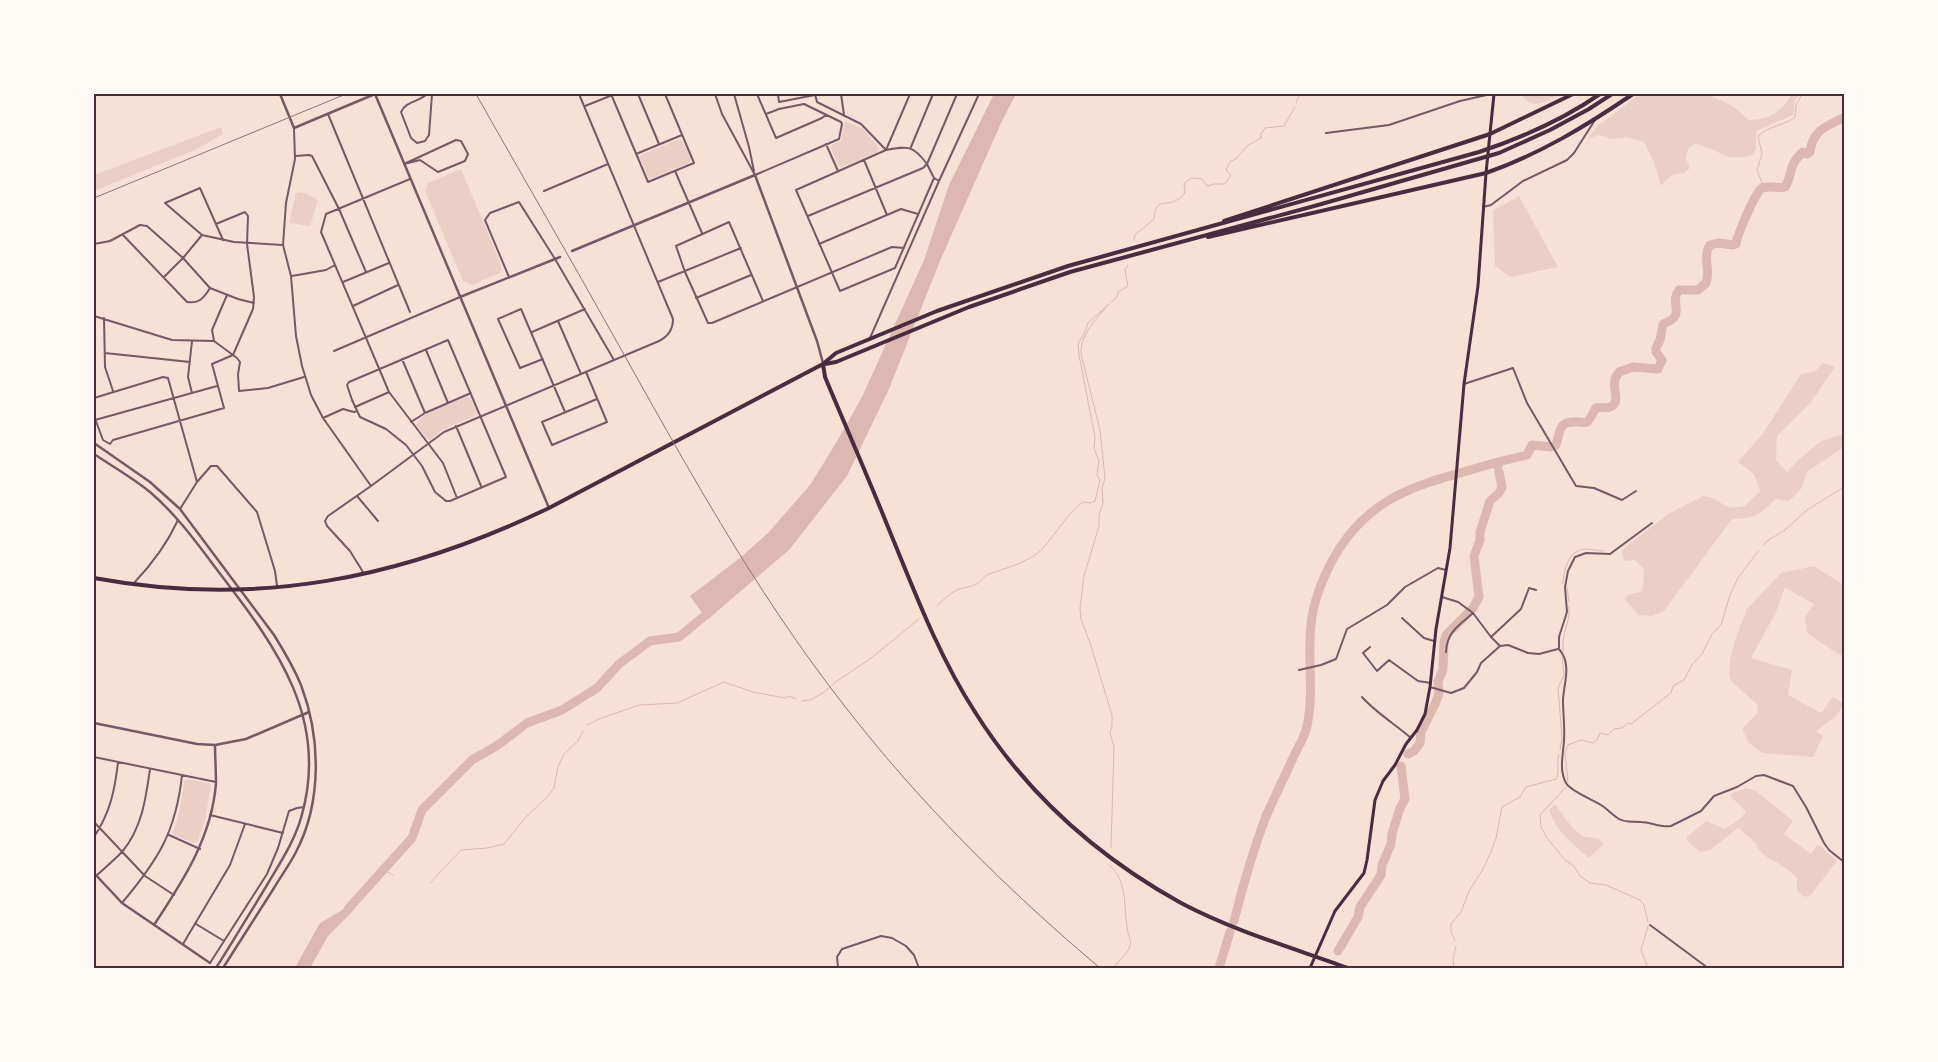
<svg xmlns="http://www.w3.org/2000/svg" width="1938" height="1062" viewBox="0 0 1938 1062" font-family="Mulish,sans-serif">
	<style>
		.green { fill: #ebcfc5 }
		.water { fill: #dcb8b0 }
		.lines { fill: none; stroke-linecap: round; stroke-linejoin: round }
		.stream { stroke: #dcb8b0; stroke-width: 1 }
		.river { stroke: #dcb8b0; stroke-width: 9 }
		.minor { stroke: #755966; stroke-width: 2 }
		.tertiary { stroke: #755966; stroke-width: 2.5 }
		.secondary { stroke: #4a2c40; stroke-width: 3 }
		.trunk { stroke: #4a2c40; stroke-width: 4 }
		.rail { stroke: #8f747c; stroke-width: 1 }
		.neatline { fill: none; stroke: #4a2c40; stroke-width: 2 }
	</style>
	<rect width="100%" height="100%" fill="#f7e1d7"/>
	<path class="green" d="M1521 94H1560C1546 102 1531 111 1521 94Z
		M1639 94H1707L1733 106 1749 120C1769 120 1782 111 1792 94H1799L1795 101 1793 115 1756 131V148L1753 155C1722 163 1722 149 1695 144L1688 148 1686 159 1690 168 1684 173C1673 173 1667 178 1661 186L1654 163 1644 142 1627 137 1612 139 1598 135 1587 140 1599 124 1610 117Z
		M845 121 863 129 879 148 878 152 842 167 838 166 831 148 832 144 841 141Z
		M221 127 223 134 197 149 94 191V175Z
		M679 139 682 140 691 159 689 163 651 179 648 178 640 158 641 155Z
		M461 169 502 267 500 273 472 285 463 281 425 191 428 183Z
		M299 192 307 194 318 200 310 226 289 223 296 193Z
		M1519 196 1558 267 1510 277 1495 266 1493 211Z
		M1823 363 1835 367 1811 402 1777 436 1776 460 1787 472 1799 459 1821 441 1844 434V447L1808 471 1801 489 1789 501 1776 499C1758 516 1756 518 1732 519L1664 611 1652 616 1639 615 1625 600 1628 595 1640 592 1643 586 1644 569 1635 560 1624 561 1622 550 1668 514 1703 496 1710 497 1730 508 1745 506 1760 491 1754 474 1738 462 1764 432 1801 374 1814 372Z
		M467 397 470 398 477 412 475 416 444 429 430 440 427 439 416 425C422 411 454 403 467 397Z
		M1814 566 1844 585V656L1838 654 1807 633 1805 617 1814 604 1785 588 1776 612 1751 658 1792 670 1788 695 1821 713 1833 697 1844 704 1836 716 1816 731 1823 736 1813 757 1762 753 1749 743 1742 729 1758 712 1757 704 1732 682 1729 676 1730 660 1736 637 1747 609 1781 573Z
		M186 779 209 783 211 786 205 820 198 841 194 843 174 835 173 832 180 810 184 781Z
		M1746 788 1756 791 1793 821 1784 834 1811 854 1818 844 1837 861 1809 897 1802 896 1797 890V878C1793 874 1789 870 1784 867 1773 859 1759 857 1756 843L1738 828 1710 850 1700 852 1687 841V837L1706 821 1725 829 1742 817 1746 811 1732 798 1730 794Z
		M1555 804 1572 827 1582 836 1599 839 1604 844 1589 858C1573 844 1556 831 1549 810Z"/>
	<path class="water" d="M994 94H1016L1001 123 940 261 889 389 847 476 789 550 707 620 690 596 740 558 768 533 810 485 836 443 862 397 924 260 949 185Z
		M356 902 354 910 328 936 310 968H295L320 923Z"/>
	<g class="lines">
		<path class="stream" d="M1296 103 1300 94
			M1759 189 1762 183 1757 170 1762 154 1758 136C1768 126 1784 126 1795 117L1796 105 1802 94
			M1134 240 1135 235 1154 219C1155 193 1170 212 1185 193L1184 183 1192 178 1202 179 1207 186 1214 184H1225L1231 175 1226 170 1230 162 1237 158 1247 146 1261 138V134L1265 128 1284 126 1295 107
			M1111 302 1117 297 1118 292 1128 286 1125 270 1128 265
			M1109 304C1097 318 1080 335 1081 354L1100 430 1105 478 1102 488 1103 503 1099 515V526L1084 576 1080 608 1081 619 1090 643 1112 715V726L1110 733 1114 747 1111 847
			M1763 546 1767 541 1785 530 1807 510 1844 487
			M1563 583C1564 569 1568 551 1585 549 1591 549 1598 551 1604 551
			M1567 587 1569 602
			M937 606C944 599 950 593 959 589 965 587 971 587 977 584 982 581 984 576 989 574 1006 568 1023 564 1038 553 1051 542 1071 507 1084 502L1090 503 1095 501 1100 480 1097 475 1099 461 1094 448 1095 437 1079 355 1078 344 1086 330 1088 323 1108 305
			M1563 651C1561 633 1571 622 1569 606
			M802 701 810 700 823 693 837 681 870 659 919 619
			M587 725 599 719 639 705 677 703 724 682 753 692 785 698 789 696 796 699
			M1560 750 1562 738 1558 688 1564 675 1562 657
			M1568 782 1565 753 1568 745 1581 740 1593 743 1597 740 1600 733 1608 735 1614 729 1622 728 1628 723 1631 724 1671 693 1673 686 1684 680 1692 665 1702 654 1712 634 1721 625 1730 595 1738 578 1759 550
			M1566 787 1540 815 1541 827 1547 838 1565 860 1574 866 1580 876 1590 883 1606 885 1640 900 1644 905 1648 922
			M1109 865C1127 878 1124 907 1127 927 1127 933 1132 940 1130 946 1128 954 1118 960 1114 968
			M383 869 393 875
			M430 883 461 850 487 848 504 844 525 818 549 795 554 788 558 767 564 754 578 741 583 731
			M1648 926 1641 950 1648 968
			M1455 940 1451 932V924L1461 912 1469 891 1482 871 1491 852 1496 838 1502 807 1520 797 1526 787 1556 779C1560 772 1556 762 1559 754
			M1454 968 1453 959 1456 946"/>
		<path class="river" d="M1498 467V462L1527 455 1532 445 1550 447 1556 445C1561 429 1558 421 1578 422 1581 422 1584 423 1587 422 1591 419 1593 412 1596 408 1601 406 1607 410 1612 406 1622 399 1608 385 1619 372L1633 367 1658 369 1662 360 1656 352V348L1660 340 1663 324C1688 315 1668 304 1679 290H1698L1706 283C1711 270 1702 257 1710 245L1718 243 1733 245 1736 244C1737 236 1756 190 1762 188 1769 185 1778 189 1785 187 1794 173 1787 166 1803 152L1807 154 1810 152C1813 130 1825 127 1843 118
			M1408 754 1414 751 1420 743 1421 732 1436 702 1439 693 1438 682 1443 669 1444 642 1446 635 1473 608 1479 597 1474 556 1480 540V532L1490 501 1499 493 1502 487 1499 472
			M348 909 412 838 422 810 472 760 498 745 527 723 562 710 597 688 619 664 650 641 679 637 713 609
			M1234 921C1243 885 1253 851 1266 816 1275 797 1284 777 1293 758 1297 749 1303 740 1306 730 1315 695 1307 661 1311 625 1313 602 1321 582 1332 561 1370 490 1428 483 1498 462
			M1338 951 1358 917 1360 907 1381 875 1382 865 1391 844 1392 834 1400 808 1405 799 1401 766
			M1219 968 1230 932"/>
		<path class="minor" d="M427 94C419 102 406 101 401 112L411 138 417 143 425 141 429 135 432 94
			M611 94 648 182 694 163 665 94
			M638 94 659 144
			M715 94 722 114 755 175
			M734 94 749 147 754 171
			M757 94 776 138 822 118 826 115
			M778 94 779 102 815 95
			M815 94 817 102 861 124 886 150C908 146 913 145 927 164
			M841 94 844 115
			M910 94 886 150 796 190 840 291 895 268 934 178
			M863 95 864 94
			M585 106 615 94
			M328 114 410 312
			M294 129 295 159 286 203 283 245 291 276 296 336 302 366 311 395 323 418 371 486 328 516 325 521 327 526 350 551 363 572
			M1326 133 1389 125 1460 101 1491 94
			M456 140 461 141 468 154 465 161 438 172 420 160 404 164Z
			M826 144 838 171
			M911 147 933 94
			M636 154 682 135
			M295 156 309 155 312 156 339 209 366 272
			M864 160 887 215
			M927 164 957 94
			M675 171 702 233
			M755 175 839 139 842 124 841 122 804 104 779 109 766 114
			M410 179 326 214 321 232 389 392 443 463 457 498
			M544 191 608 164
			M1483 207 1491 205 1523 181 1567 160 1574 153 1595 120
			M808 216 923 168 927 164 934 178 939 181 979 94
			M123 235 187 302C199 304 204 298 210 288
			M223 240 200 188 165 203 202 235 234 242 283 245
			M94 244 110 241 140 225 147 226 183 258 210 288 238 299 254 303
			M819 244 901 209 918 214
			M292 276 326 270 335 265
			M164 277 183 258 202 235
			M509 277 485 220 490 213 519 202 555 259 614 360
			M343 282 389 263
			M658 282 741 248
			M696 298 751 275
			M763 301 729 222 676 246 685 272 708 323H712L892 247 904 248
			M353 306 398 285
			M94 316 172 340 214 341 237 358 240 362 238 374 239 391 268 388 304 377
			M104 318 105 367 113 391
			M558 321 581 374
			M532 332 585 309
			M870 338 939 181
			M448 340 506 477 450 501H446L435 492 422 466 406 445 386 429 360 417 352 400 347 385 349 382Z
			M214 341 212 330 227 295
			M426 350 448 403
			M334 351 460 297
			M105 353 190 362
			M402 359 425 413
			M543 359 520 368 498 319 521 309 565 412
			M586 372 607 422 552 445 542 422 597 399
			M1464 384 1513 368 1527 403 1576 486 1594 488 1622 500 1636 491
			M192 393 188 377 192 341
			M94 398 163 377 168 378 197 482 180 509
			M355 407 389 392
			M94 416 103 440 110 444 113 440 224 408 212 364 233 355 253 309 254 297 247 244 248 216 245 212 216 224
			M323 418 343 409 354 412 357 411
			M95 420 217 386
			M411 422 425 413 471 393
			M456 426 481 486
			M197 482 211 466H217L257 512 275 571 277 586
			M371 486 444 432 659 341C669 336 673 329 673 319L579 94
			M357 496 378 521
			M1652 523 1610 554 1586 553 1575 557 1568 571 1565 587 1567 612 1559 637V649C1572 664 1564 682 1563 700 1563 713 1565 728 1564 741 1563 755 1559 770 1566 783 1571 792 1595 800 1604 807 1609 811 1614 816 1619 819 1626 823 1633 821 1641 822 1651 822 1661 828 1671 826L1701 811 1714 796 1737 787 1756 776 1764 775 1793 786 1806 807 1824 843 1829 850 1844 862
			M134 583C152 564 167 544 178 520
			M1442 597 1458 602 1473 613
			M1402 618 1424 638 1434 641
			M1491 637 1521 609 1529 588 1536 590
			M1370 647 1363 653 1377 671 1389 660 1418 681 1431 683
			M1446 652C1447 632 1458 626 1473 613L1491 637 1500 646
			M1299 670 1321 665 1336 659 1347 629 1387 605 1405 587 1438 568 1446 570
			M1430 687 1451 693 1464 688 1477 672 1481 663 1500 646 1508 645 1528 653 1539 654 1558 649
			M1362 697C1374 711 1396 725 1411 738
			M94 757 216 782
			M210 815 283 833
			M94 822 145 876 174 895
			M169 835 200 849
			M94 837C110 813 115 790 118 762
			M96 876C105 868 114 860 122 852 142 828 146 798 150 769
			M122 903C158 860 176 832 182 775
			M196 924 224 941
			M1650 925 1708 968
			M183 944 230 865 245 824
			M210 963 267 874 278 848 289 811 297 808 304 807
			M838 968 837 957 842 949 881 936 892 938 906 946 914 955 919 968"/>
		<path class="tertiary" d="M280 94 294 128 375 94 549 508
			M572 251 755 175 817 341 823 363
			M460 297 560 257
			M94 443 150 482 180 509 274 635C284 651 294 668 301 685 321 738 322 802 296 852 290 864 281 876 274 888 257 915 240 941 223 968
			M94 454C112 466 133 478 150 492 178 516 199 546 221 575 277 648 330 720 301 818 294 842 280 863 267 885 250 913 233 941 216 968
			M94 723 197 744 215 745 246 739 309 712
			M94 873 122 903 210 963
			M154 925C183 881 212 837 216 783 216 770 215 757 215 745"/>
		<path class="secondary" d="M1310 968 1335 911 1364 873 1367 860 1375 800 1383 781 1395 765 1406 744 1417 730 1425 714 1430 687 1436 629 1450 548 1464 384 1478 286 1486 173 1494 94"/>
		<path class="trunk" d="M1224 221 1490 134 1573 94
			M1208 237 1486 173C1540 154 1586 126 1633 94
			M823 364 825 377C846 427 868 477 888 527 914 590 938 655 975 712 1026 793 1098 857 1181 903 1234 931 1293 948 1348 968
			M825 364 836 362 969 307 1070 272 1318 205 1499 153 1550 130 1589 109 1612 94
			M94 578C256 608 401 579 549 508L823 364 836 353 937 311 1068 266 1479 152C1521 138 1564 119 1600 94"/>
		<path class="rail" d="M476 94C521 174 568 254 613 335 685 463 752 587 843 704 918 801 1006 889 1100 968
			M94 198 346 94"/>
	</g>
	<rect width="1938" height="1062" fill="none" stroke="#fffaf5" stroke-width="190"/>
	<rect x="95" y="95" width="1748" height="872" class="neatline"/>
</svg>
